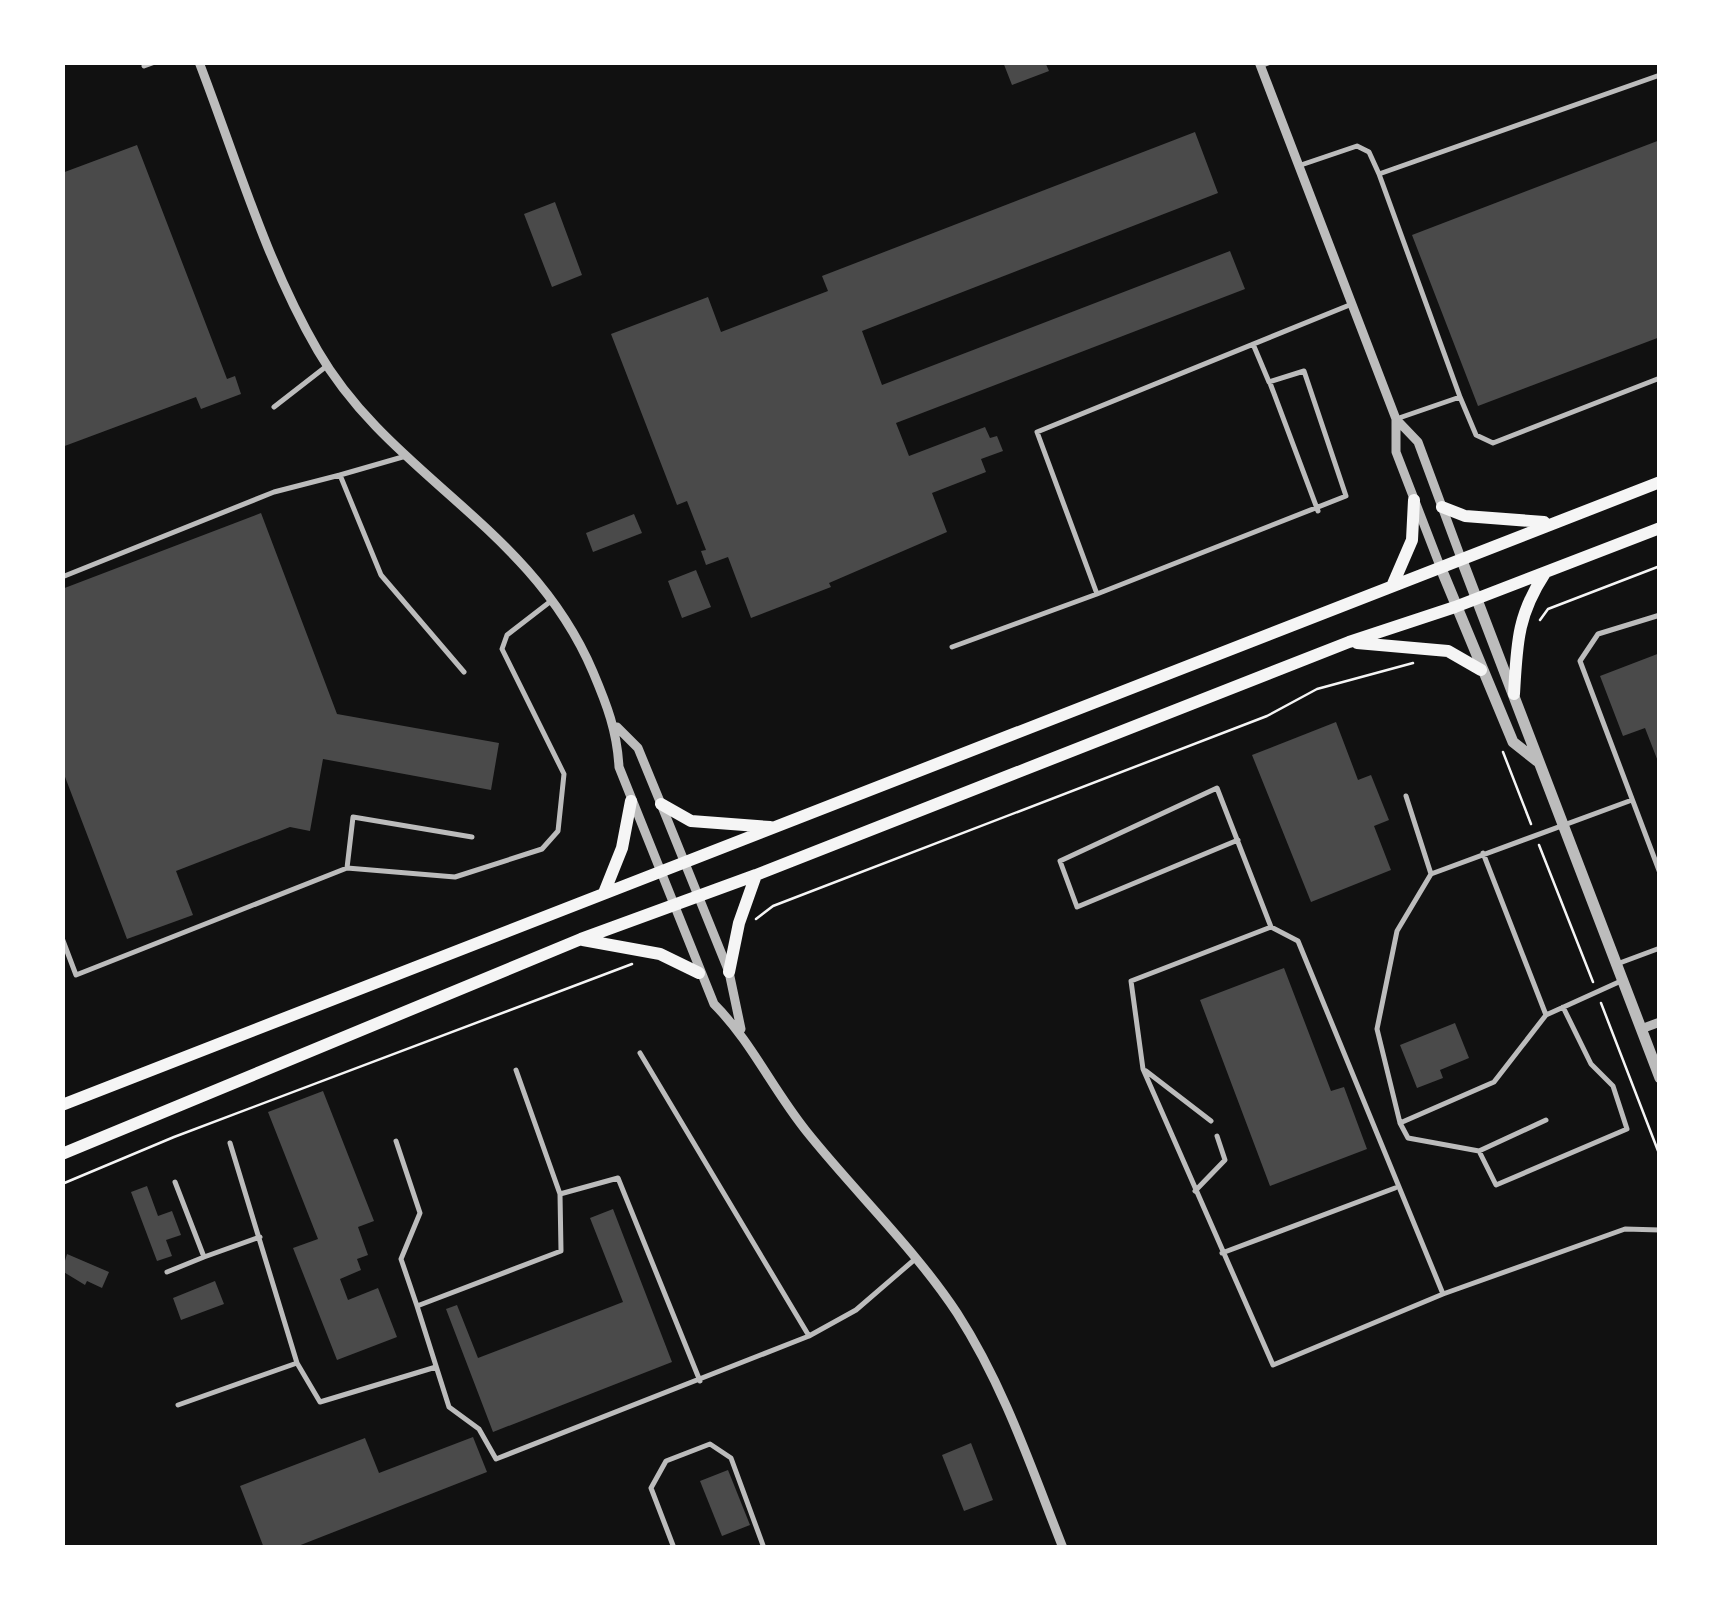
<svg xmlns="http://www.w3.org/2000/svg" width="1722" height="1610" viewBox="0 0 1722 1610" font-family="'Varela Round',sans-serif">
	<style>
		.building { fill: #4a4a4a }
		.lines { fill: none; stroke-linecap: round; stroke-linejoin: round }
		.path { stroke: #f5f5f5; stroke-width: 2.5 }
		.service { stroke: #bcbcbc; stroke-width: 5 }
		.minor { stroke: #bcbcbc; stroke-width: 9 }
		.tertiary { stroke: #bcbcbc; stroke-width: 11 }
		.secondary { stroke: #f5f5f5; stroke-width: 12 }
	</style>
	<rect width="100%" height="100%" fill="#111"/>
	<path class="building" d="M1003 62H1045L1049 71 1012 85Z
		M1195 132 1218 193 862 331 882 385 1230 251 1245 289 896 423 909 456 985 427 990 438 997 436 1003 451 981 459 986 472 932 493 947 532 829 583 831 587 751 618 728 557 706 565 701 551 706 550 687 501 677 505 611 334 708 297 721 332 828 291 822 276Z
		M1660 140V337L1478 406 1412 235Z
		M137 145 227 379 235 376 241 394 201 409 196 397 62 447V173Z
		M555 202 582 275 552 287 524 214Z
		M261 513 337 714 499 743 491 790 323 759 310 831 290 827 176 871 193 915 127 939 62 769V589Z
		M634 514 642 533 593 552 586 533Z
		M696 570 711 607 682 618 668 581Z
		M1660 653V764H1659L1645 728 1623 736 1600 676Z
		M1336 722 1358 780 1371 775 1389 820 1374 826 1391 870 1311 902 1252 755Z
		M1284 968 1331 1091 1344 1087 1367 1149 1270 1186 1200 1000Z
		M1455 1023 1469 1058 1440 1070 1443 1078 1417 1088 1400 1045Z
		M323 1091 374 1221 358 1227 368 1255 357 1259 361 1270 340 1279 348 1300 378 1288 397 1337 337 1360 293 1248 318 1239 268 1112Z
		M147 1186 158 1216 172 1211 181 1235 166 1240 172 1256 157 1261 131 1192Z
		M613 1209 672 1362 493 1432 446 1309 457 1305 478 1358 623 1302 590 1218Z
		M67 1254 109 1272 102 1288 87 1281 85 1285 62 1271Z
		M215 1281 224 1304 181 1320 173 1298Z
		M473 1437 487 1472 293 1548H264L240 1486 365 1438 379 1473Z
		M971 1443 993 1500 964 1511 942 1455Z
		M728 1470 750 1525 722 1536 700 1481Z"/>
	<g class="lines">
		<path class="path" d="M1540 620 1548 609 1660 566
			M1503 752 1531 824
			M1539 845 1593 982
			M756 919 773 906 1267 716 1317 689 1413 663
			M1601 1003 1660 1156
			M62 1184 174 1137 632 964"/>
		<path class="service" d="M144 66 155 62
			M1260 66 1271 62
			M1298 166 1357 146 1369 152 1379 174 1660 75
			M1379 174 1460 397
			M1270 383 1318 511
			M274 407 328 365
			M1399 418 1460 397 1476 435 1493 443 1660 378
			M406 456 340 475 381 575 464 672
			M62 577 274 492 340 475
			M1097 594 1346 496 1304 371 1269 382 1253 344
			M1660 615 1598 634 1580 661 1660 873
			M952 647 1097 594 1037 432 1352 304
			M1406 796 1431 874
			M1238 840 1077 907 1060 861 1217 788 1271 927
			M1483 853 1546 1015 1494 1082 1400 1123 1377 1029 1397 931 1431 874 1632 800
			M347 868 353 817 472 837
			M62 938 76 975 347 868 455 877 542 849 558 831 564 774 502 649 507 635 551 601
			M1617 964 1660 948
			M1546 1015 1621 981
			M640 1053 809 1336
			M516 1070 560 1194
			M1146 1071 1211 1121
			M1546 1120 1479 1151 1496 1185 1627 1129 1613 1086 1591 1064 1563 1007
			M1400 1123 1408 1138 1479 1151
			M396 1141 420 1213 401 1259 417 1306
			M230 1143 297 1363 320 1402 436 1367
			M175 1182 204 1257 260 1237
			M1195 1191 1225 1160 1217 1136
			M1222 1253 1395 1188
			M167 1272 204 1257
			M1443 1294 1298 941 1271 927 1131 981 1143 1069 1273 1365 1443 1294 1625 1229 1660 1230
			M700 1381 618 1178 560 1194 561 1251 417 1306 449 1407 479 1429 496 1459 809 1336 856 1310 914 1260
			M178 1405 297 1363
			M674 1548 651 1488 666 1461 710 1444 731 1458 764 1548"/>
		<path class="minor" d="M199 62C236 158 266 262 318 351 391 477 531 526 593 672 607 705 617 731 619 767L714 1004C751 1041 773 1090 807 1132 855 1192 914 1248 957 1313 1004 1386 1031 1467 1063 1548
			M1259 62 1396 419V452L1440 566
			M1396 419 1418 442 1461 558
			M617 727 638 748 661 804 729 972 741 1029
			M1641 1029 1660 1022"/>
		<path class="tertiary" d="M1461 558 1660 1078
			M1440 566 1513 742 1537 761"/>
		<path class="secondary" d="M1442 507 1465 516 1544 522
			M1393 584 1412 540 1414 500
			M1357 643 1448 651 1481 670
			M1514 694C1517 643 1517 616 1545 573
			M661 804 691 821 770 827
			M604 893 622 848 631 801
			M583 940 660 954 699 973
			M729 972 739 923 756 875
			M62 1105 1660 482
			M62 1154 581 939 756 875 1349 642 1455 607 1660 528"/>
	</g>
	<rect width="1722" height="1610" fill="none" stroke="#ffffff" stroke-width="130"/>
</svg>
